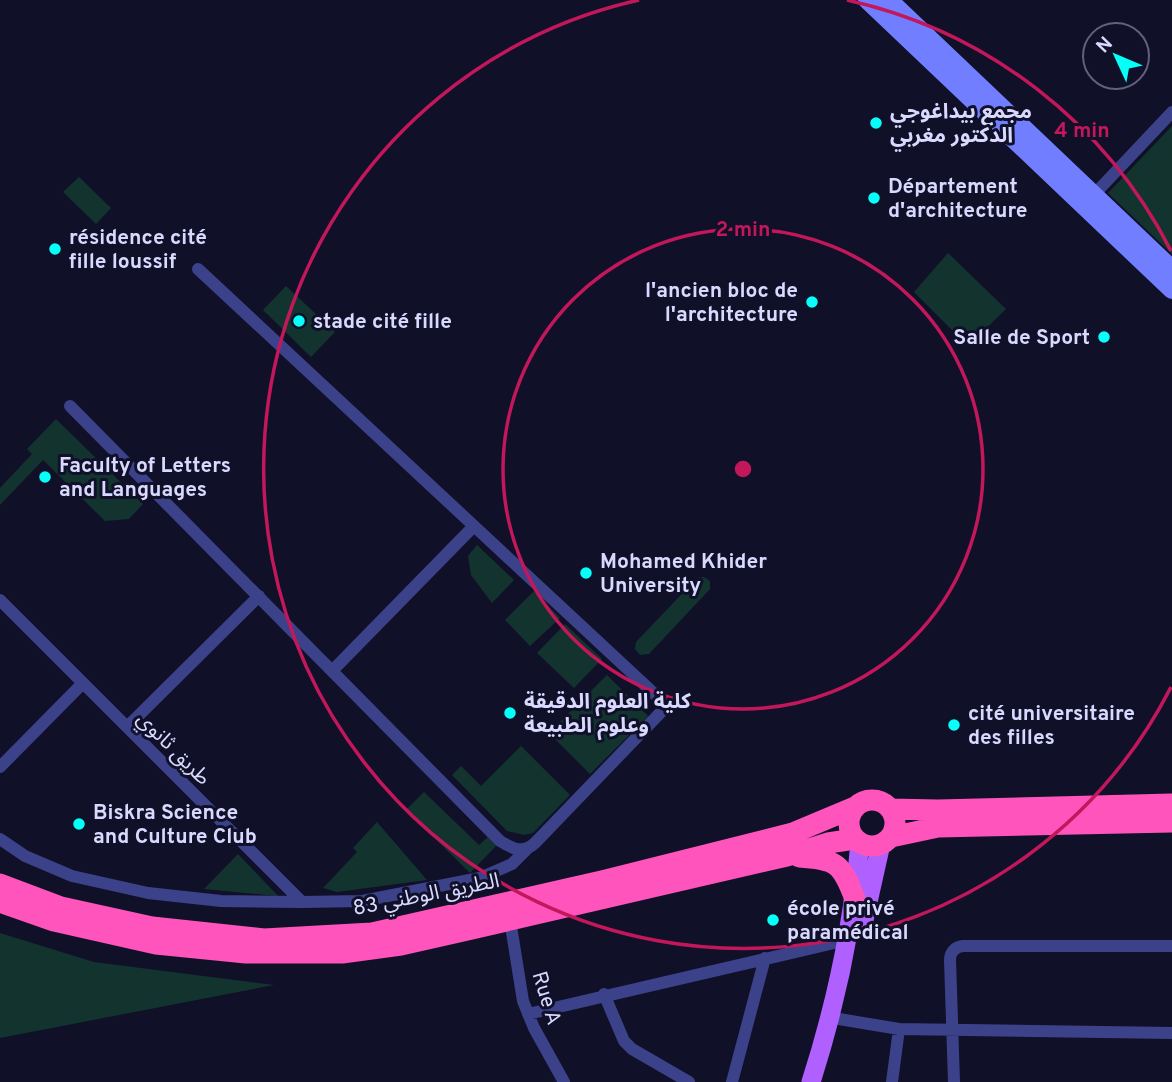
<svg xmlns="http://www.w3.org/2000/svg" width="1172" height="1082" viewBox="0 0 1172 1082" font-family="Overpass,'Noto Sans Arabic',sans-serif">
	<style>
		.green { fill: #13342e }
		.lines { fill: none; stroke-linecap: round; stroke-linejoin: round }
		.street { stroke: #3b4289; stroke-width: 12 }
		.secondary { stroke: #707eff; stroke-width: 18 }
		.primary { stroke: #b060ff; stroke-width: 19 }
		.highway { stroke: #ff54bb; stroke-width: 21 }
		.ring { fill: none; stroke: #c2185b; stroke-width: 3.5 }
		.poi-dot { fill: #05fff9; stroke: #111029; stroke-width: 2.5 }
		.labels { text-anchor: middle; stroke-width: 6; stroke-linejoin: round; paint-order: stroke }
		.poi-label { font-size: 21px; font-weight: bold; fill: #d9d9ff; stroke: #111029; text-anchor: start }
		.street-label { font-size: 21px; fill: #d9d9ff; stroke: #111029 }
		.centre { fill: #c2185b; stroke: #111029; stroke-width: 3.5 }
		.ring-label { font-size: 21px; text-anchor: middle; font-weight: bold; fill: #c2185b; stroke: #111029; stroke-width: 6; stroke-linejoin: round; paint-order: stroke }
	</style>
	<rect width="100%" height="100%" fill="#111029"/>
	<path class="green" d="M1172 126V254L1108 193Z
		M79 177 111 208 96 224 63 192Z
		M948 253 1006 309 968 346 914 292Z
		M286 286 335 332 311 357 263 310Z
		M56 419 143 504 129 519 105 521 43 460 0 505V488L32 454 27 449Z
		M477 545 514 580 492 603 471 575 468 556Z
		M704 577 710 581V589L649 654 640 655 635 649 636 642 697 578Z
		M534 591 560 618 530 646 505 620Z
		M565 624 602 659 574 688 537 653Z
		M607 675 648 716 590 774 549 733Z
		M521 746 570 795 533 833 524 835 507 831 452 775 461 766 481 786Z
		M424 792 479 845 488 837 496 846 470 873 406 810Z
		M377 822 427 880 337 892 323 888 357 852 353 848Z
		M238 854 278 896 204 889Z
		M0 933 94 962 274 985 0 1038Z"/>
	<g class="lines">
		<path class="street" d="M1088 201 1172 112
			M198 269 662 701
			M70 406 500 841C513 849 523 854 535 843L663 710
			M0 600 302 902 362 901 480 878 512 864 528 848
			M332 671 474 526
			M127 727 259 596
			M0 767 83 683
			M0 839 25 856 72 876 148 893 221 901 302 902
			M510 920 523 1001 534 1028 564 1082
			M604 994 624 1041 632 1049 689 1082
			M528 1014 847 940
			M839 1019 899 1029 1172 1033
			M732 1082 765 958
			M892 1082 899 1029
			M954 1082 950 960C950 952 955 947 963 946H1172"/>
		<path class="secondary" d="M867 0 1172 290
			M889 0 1172 269"/>
		<path class="primary" d="M862 929 881 844
			M811 1082C836 1004 853 923 860 842"/>
		<path class="highway" d="M849 823a23 23 0 1 1 46 0a23 23 0 1 1-46 0Z
			M890 809 938 810 1172 804
			M891 837 938 827 1172 822
			M799 857C837 859 842 864 855 899
			M0 884 61 907 152 927 264 939 372 933 606 880 793 833 855 807
			M0 902 54 921 156 944 246 953H342L401 945 463 931 787 856 828 843 855 839"/>
	</g>
	<g class="ring">
		<circle cx="743" cy="469" r="240"/>
		<path d="M1171 687A480 480 0 1 1 639 0M847 0A480 480 0 0 1 1171 251"/>
	</g>
	<g class="poi-dot">
		<circle cx="876" cy="123" r="7"/>
		<circle cx="874" cy="198" r="7"/>
		<circle cx="55" cy="249" r="7"/>
		<circle cx="812" cy="302" r="7"/>
		<circle cx="299" cy="321" r="7"/>
		<circle cx="1104" cy="337" r="7"/>
		<circle cx="45" cy="477" r="7"/>
		<circle cx="586" cy="573" r="7"/>
		<circle cx="510" cy="713" r="7"/>
		<circle cx="954" cy="725" r="7"/>
		<circle cx="79" cy="824" r="7"/>
		<circle cx="773" cy="920" r="7"/>
	</g>
	<g class="labels">
		<g class="poi-label">
			<text x="890" y="118">مجمع بيداغوجي<tspan x="890" dy="24">الدكتور مغربي</tspan></text>
			<text x="888" y="193">Département<tspan x="888" dy="24">d'architecture</tspan></text>
			<text x="69" y="244">résidence cité<tspan x="69" dy="24">fille loussif</tspan></text>
			<text x="798" y="297" text-anchor="end">l'ancien bloc de<tspan x="798" dy="24">l'architecture</tspan></text>
			<text x="313" y="328">stade cité fille</text>
			<text x="1090" y="344" text-anchor="end">Salle de Sport</text>
			<text x="59" y="472">Faculty of Letters<tspan x="59" dy="24">and Languages</tspan></text>
			<text x="600" y="568">Mohamed Khider<tspan x="600" dy="24">University</tspan></text>
			<text x="524" y="708">كلية العلوم الدقيقة<tspan x="524" dy="24">وعلوم الطبيعة</tspan></text>
			<text x="968" y="720">cité universitaire<tspan x="968" dy="24">des filles</tspan></text>
			<text x="93" y="819">Biskra Science<tspan x="93" dy="24">and Culture Club</tspan></text>
			<text x="787" y="915">école privé<tspan x="787" dy="24">paramédical</tspan></text>
		</g>
		<g class="street-label">
			<text transform="translate(174 748) rotate(45)" y="7">طريق ثانوي</text>
			<text transform="translate(426 894) rotate(-11)" y="7">الطريق الوطني 83</text>
			<text transform="translate(547 998) rotate(73)" y="7">Rue A</text>
		</g>
	</g>
	<circle cx="743" cy="469" r="10" class="centre"/>
	<g class="ring-label">
		<text x="1082" y="137">4 min</text>
		<text x="743" y="236">2 min</text>
	</g>
	<g transform="translate(1116 56) rotate(314)"><circle r="33" fill="#111029" stroke="#61607f" stroke-width="2"/>
	<path d="M0-5L12 26L0 18L-12 26Z" fill="#05fff9"/>
	<text y="-10" font-size="19" font-weight="bold" text-anchor="middle" fill="#d9d9ff">N</text>
	</g>
</svg>
